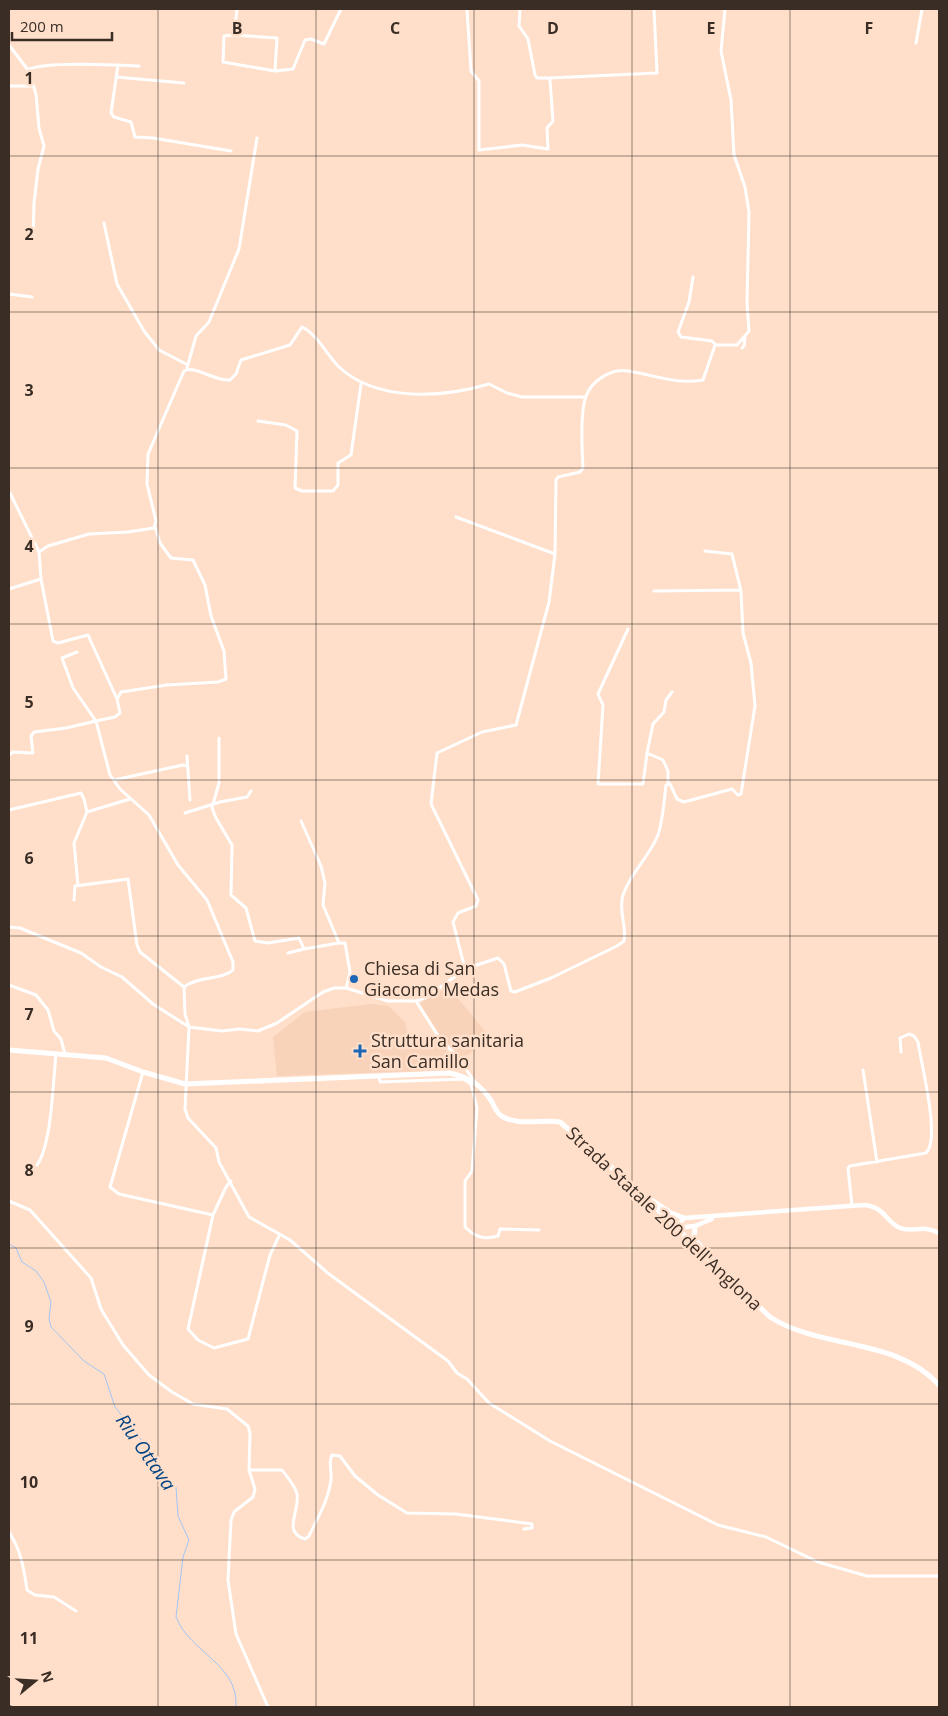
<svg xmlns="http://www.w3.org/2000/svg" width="948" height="1716" viewBox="0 0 948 1716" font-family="'Open Sans',sans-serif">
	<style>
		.built { fill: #f8d2b9 }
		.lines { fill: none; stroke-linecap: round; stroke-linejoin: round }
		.stream { stroke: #a2c6f4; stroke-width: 1 }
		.street { stroke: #fff; stroke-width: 3 }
		.secondary { stroke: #fff; stroke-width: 4.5 }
		.primary { stroke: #fff; stroke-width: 5 }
		.rail { stroke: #65554a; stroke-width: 1; stroke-dasharray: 6 6; stroke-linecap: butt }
		.grid { fill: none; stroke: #392d25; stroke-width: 1; stroke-opacity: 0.55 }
		.poi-dot { fill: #1d66b6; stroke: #ffdfca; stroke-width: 2 }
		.labels { text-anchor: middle; stroke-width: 5; stroke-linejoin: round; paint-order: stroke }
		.poi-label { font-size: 18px; fill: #392d25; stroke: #ffdfca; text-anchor: start }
		.street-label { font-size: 18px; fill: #392d25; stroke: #ffdfca }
		.water-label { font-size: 19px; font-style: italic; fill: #004283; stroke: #ffdfca }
		.grid-label { font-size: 16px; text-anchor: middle; font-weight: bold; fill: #392d25; stroke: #ffdfca; stroke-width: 5; stroke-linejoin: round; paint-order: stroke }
	</style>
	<rect width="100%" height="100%" fill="#ffdfca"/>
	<path class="built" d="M449 987 490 1038 462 1059 440 1035 420 1003Z
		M371 1004 389 1006 405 1022 409 1038 435 1039 457 1062 448 1070 277 1076 273 1037 305 1012Z"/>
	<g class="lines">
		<path class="stream" d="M9 1244 16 1248 22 1262 36 1271 44 1282 51 1302 49 1319 51 1327 84 1361 104 1374 115 1407 148 1448 159 1466 176 1487 178 1516 189 1540 183 1557 176 1617C190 1653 239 1664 236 1707"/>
		<path class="street" d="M237 9 234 35 224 36 223 62 275 71 293 69 305 40 311 39 324 44 341 9
			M467 9 471 71 479 81V150L522 145 548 149 547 128 553 121 550 80 548 78H537L535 75 528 39 519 26 520 9
			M234 35 277 38 275 71
			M916 43 922 9
			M9 45 28 70C41 61 119 65 139 66
			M118 65 111 113 114 117 131 122 135 137 153 138 231 151
			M28 70 36 94 39 128 44 146 38 169 34 203 33 240
			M116 77 184 83
			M549 78 657 73 654 9
			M9 86H34
			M104 223 117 284 144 331 159 350 188 365
			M693 277 689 302 678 332 681 337 712 341 716 345
			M9 294 32 297
			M742 348 744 346 745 338
			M187 368 196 336 209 322 239 249 257 138
			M258 421 286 425 297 431 295 488 302 491H333L338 485V463L351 455 361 384
			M10 493 39 552
			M456 517 555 554
			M155 526 160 543 171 558 193 560 205 585 211 616 224 651 226 679 218 682 167 685 121 692 117 699 120 713 115 717 96 721 110 775 120 789 149 815 178 865 207 900 233 962V970C222 980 198 976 184 987
			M41 579 53 641 58 643 88 635 117 699
			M9 589 41 579 39 552 48 546 89 534 128 532 154 528 156 521 147 484 148 454 184 371C193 364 216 382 230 380L236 374 241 360 290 345 302 327C317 334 327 355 339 367 377 402 442 398 489 384L507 393 522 397H585
			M654 591 740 590
			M628 629 598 694 603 705 598 784H643L647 753 663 760 668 771V783
			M219 738V783L212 808 216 818 232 845 231 895 246 908 255 941 268 943 299 938 304 949 288 953
			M647 753 653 724 664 712 666 700 672 692
			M9 755 13 752 33 753 31 736 34 732 66 728 96 721 73 688 62 658 77 652
			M187 756 190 800
			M114 780 183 765 187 766
			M9 810 81 793 84 799 87 812
			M185 813 220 802 247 797 251 791
			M301 821 321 866 325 883 323 905 339 943H345L350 972 346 988
			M78 885 74 843 87 812 130 799
			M74 900 75 886 128 879 137 945 140 952 184 987
			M9 927 20 928 81 953 101 967 122 977 153 1004 189 1027 222 1031 239 1029 258 1031 277 1023 323 992 334 988H346L388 1001H416L427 997 465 969 498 958 504 964 511 991 515 992 551 978 617 946 624 941C627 926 618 911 623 895 630 873 650 856 658 835 663 820 664 801 666 785L670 784 677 799 684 802 732 789 738 795 741 794 755 706 751 663 743 633 741 591 732 554 705 551
			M304 949 339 943
			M465 969 453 922 458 913 476 906 478 900 431 804 437 753 482 732 516 725 549 602 555 554 556 480 558 477 580 472 583 468C582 451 580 412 586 396 592 380 612 368 628 371 654 375 678 385 703 380L715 345H737L749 331 747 303 749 212 745 187 734 155 731 100 721 51 725 9
			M9 985 36 995 48 1010 54 1031 61 1039 65 1054
			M184 987 185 1014 189 1027 185 1109 188 1118 216 1148 219 1162 249 1217 290 1240 329 1274 448 1361 457 1373 467 1379 489 1403 550 1441 718 1525 766 1537 818 1562 867 1576H939
			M416 1001 440 1039 455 1054 475 1082
			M863 1070 877 1162
			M143 1072 110 1187 119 1194 213 1215
			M379 1076 380 1082 463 1079 471 1084 477 1108 472 1171 465 1181V1227C475 1237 484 1240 498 1236L500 1229 539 1230
			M37 1165C52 1144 53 1081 56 1054
			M231 1181 226 1187 213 1215 190 1320 188 1329 198 1340 214 1348 248 1339 270 1255 280 1234
			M9 1201 30 1210 91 1278 101 1309 123 1345 149 1375 172 1392 193 1404 227 1409 248 1426 250 1433 249 1470 255 1489 253 1497 234 1512 231 1520 228 1580 236 1634 268 1707
			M852 1206 848 1168 850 1166 926 1153C941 1140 921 1063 918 1042L914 1036 909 1034 900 1038 901 1052
			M249 1470H282C287 1477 295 1485 297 1494 300 1512 282 1532 305 1539L309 1536C318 1517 329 1499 331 1479 332 1471 328 1462 332 1455L340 1456 355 1476 378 1495 407 1513 456 1514 532 1524V1528L524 1529
			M9 1532C21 1550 24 1569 27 1590L35 1595 54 1597 76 1611"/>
		<path class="secondary" d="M676 1228 684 1218 864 1205C885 1207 885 1221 900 1228 912 1233 923 1224 939 1233
			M676 1228 695 1226 712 1219"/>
		<path class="primary" d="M9 1050 106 1058 143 1072 185 1084 449 1073C468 1077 481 1084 492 1102 495 1108 497 1114 503 1117 519 1126 542 1119 560 1122L635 1188 770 1317C821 1350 896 1337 939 1385
			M649 1198 671 1213 684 1218
			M695 1226 694 1238 705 1252"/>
		<path class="rail" d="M9 1705 13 1707"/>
	</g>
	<path class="grid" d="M158 9V1707M316 9V1707M474 9V1707M632 9V1707M790 9V1707M9 156H939M9 312H939M9 468H939M9 624H939M9 780H939M9 936H939M9 1092H939M9 1248H939M9 1404H939M9 1560H939"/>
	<g class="poi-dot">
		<circle cx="354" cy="979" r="5"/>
		<path d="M357.5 1043.5h5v5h5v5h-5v5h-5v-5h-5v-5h5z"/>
	</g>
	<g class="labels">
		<g class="poi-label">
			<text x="364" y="975">Chiesa di San<tspan x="364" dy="21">Giacomo Medas</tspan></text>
			<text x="371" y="1047">Struttura sanitaria<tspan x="371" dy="21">San Camillo</tspan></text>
		</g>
		<g class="street-label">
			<text transform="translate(664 1219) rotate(43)" y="6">Strada Statale 200 dell'Anglona</text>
		</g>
		<g class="water-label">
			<text transform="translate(146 1452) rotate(55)" y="7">Riu Ottava</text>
		</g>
	</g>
	<g class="grid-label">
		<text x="237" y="34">B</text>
		<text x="395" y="34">C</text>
		<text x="553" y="34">D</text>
		<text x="711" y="34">E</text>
		<text x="869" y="34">F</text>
		<text x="29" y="84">1</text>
		<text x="29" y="240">2</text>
		<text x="29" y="396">3</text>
		<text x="29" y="552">4</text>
		<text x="29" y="708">5</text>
		<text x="29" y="864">6</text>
		<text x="29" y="1020">7</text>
		<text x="29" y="1176">8</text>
		<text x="29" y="1332">9</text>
		<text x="29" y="1488">10</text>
		<text x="29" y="1644">11</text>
	</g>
	<rect width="948" height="1716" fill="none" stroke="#392d25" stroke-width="20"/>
	<g transform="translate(35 1681) rotate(72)" stroke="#ffdfca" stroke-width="4" paint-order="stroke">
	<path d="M0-4L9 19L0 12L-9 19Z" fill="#392d25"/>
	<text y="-8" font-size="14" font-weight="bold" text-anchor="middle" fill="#392d25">N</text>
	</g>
	<path d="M12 32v8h100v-8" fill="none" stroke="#392d25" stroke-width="2.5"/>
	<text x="20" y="32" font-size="15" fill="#392d25" stroke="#ffdfca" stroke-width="4" paint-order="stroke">200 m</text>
</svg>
